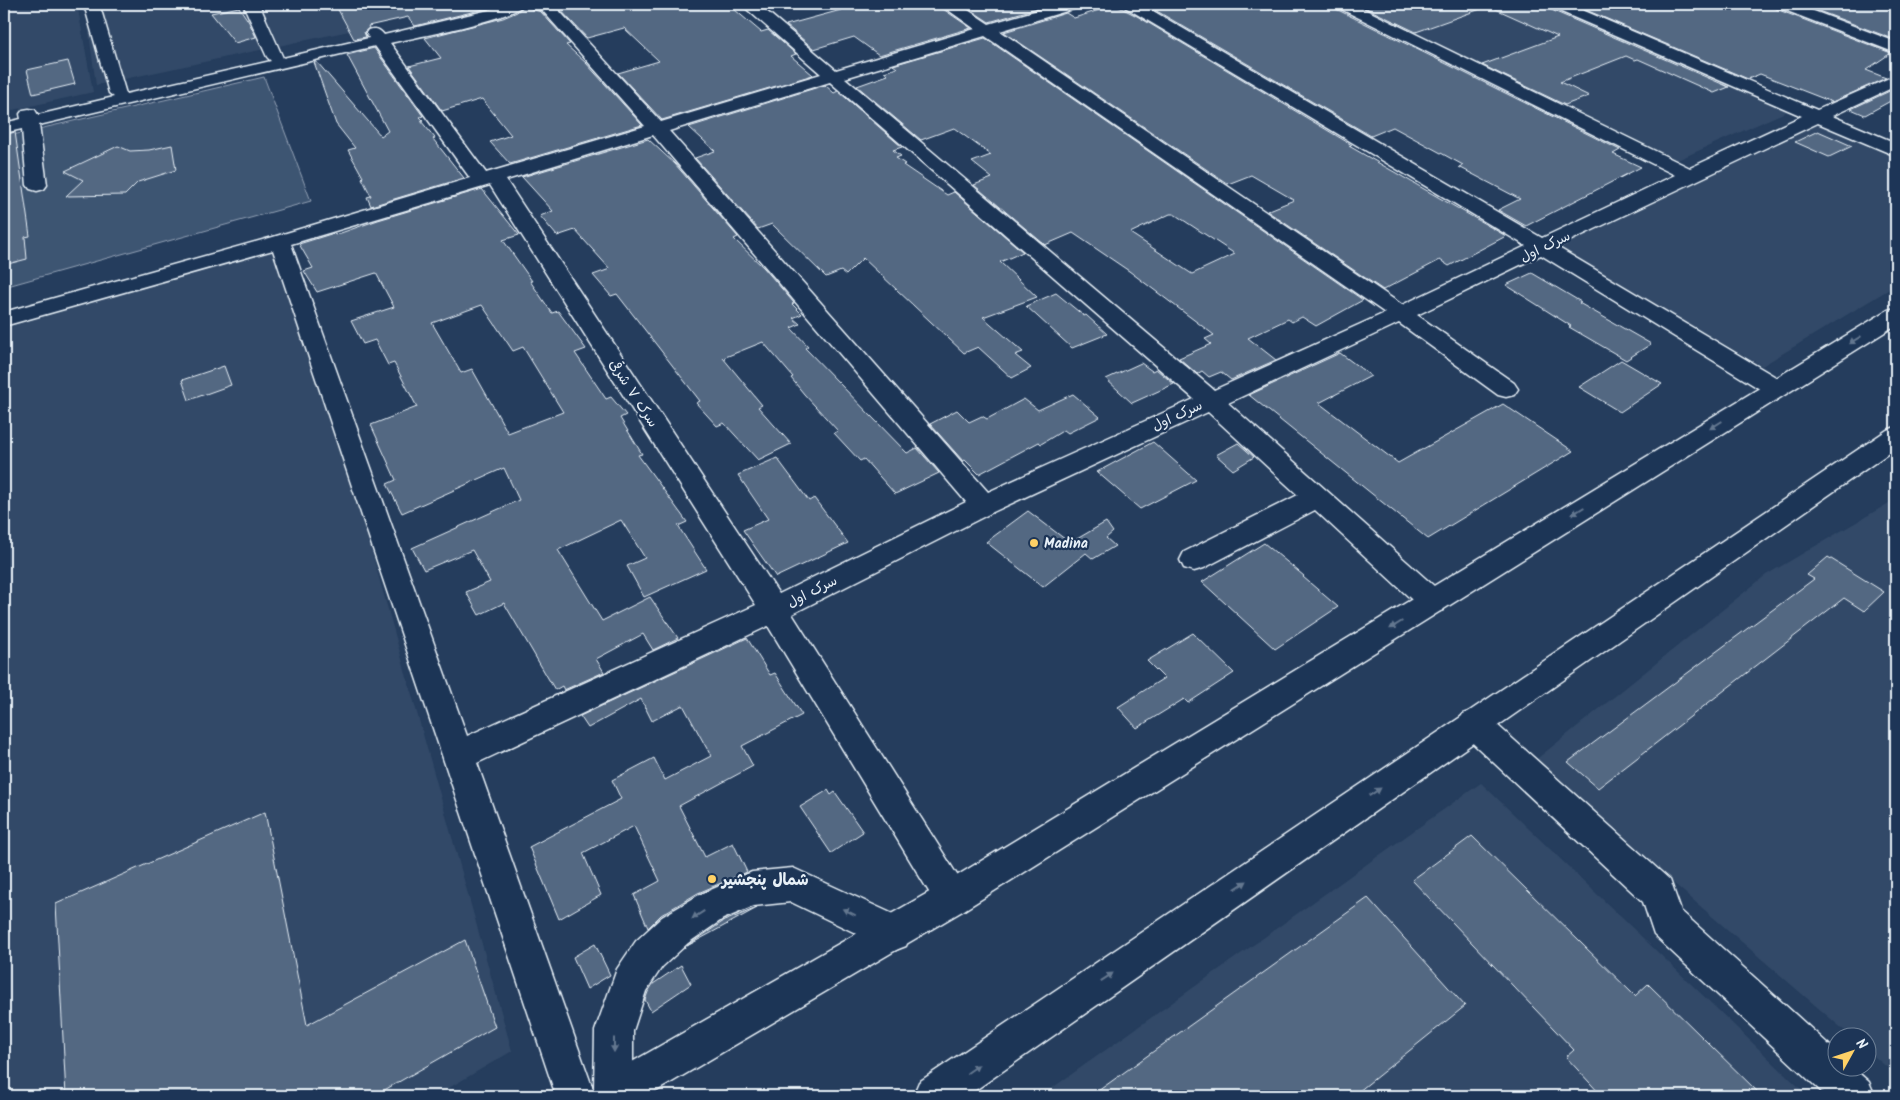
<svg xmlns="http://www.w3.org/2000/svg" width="1900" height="1100" viewBox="0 0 1900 1100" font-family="Kalam,'Playpen Sans Arabic',sans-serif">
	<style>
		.built { fill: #334a68 }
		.green { fill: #3e5472; stroke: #93a2b5 }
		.building { fill: #536782; stroke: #e8f1f8; fill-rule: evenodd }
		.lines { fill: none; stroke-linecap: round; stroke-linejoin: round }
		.minor-casing { stroke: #e8f1f8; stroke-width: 3 }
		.major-casing { stroke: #e8f1f8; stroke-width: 3 }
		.minor { fill: #1d3557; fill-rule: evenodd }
		.major { fill: #1d3557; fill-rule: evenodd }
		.oneway { fill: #64778f }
		.poi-dot { fill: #ffd166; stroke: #1d3557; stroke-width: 2 }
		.labels { text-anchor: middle; stroke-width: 4.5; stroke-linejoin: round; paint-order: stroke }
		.street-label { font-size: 14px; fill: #e8f1f8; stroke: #1d3557 }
		.poi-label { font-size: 14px; font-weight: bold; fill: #e8f1f8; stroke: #1d3557; text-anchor: start }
		.near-poi-label { font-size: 16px; font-weight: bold; fill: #e8f1f8; stroke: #1d3557; text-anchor: start }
	</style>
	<rect width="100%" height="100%" fill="#253d5d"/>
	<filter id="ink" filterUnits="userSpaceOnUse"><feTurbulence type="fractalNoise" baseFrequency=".02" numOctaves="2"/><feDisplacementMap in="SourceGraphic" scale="10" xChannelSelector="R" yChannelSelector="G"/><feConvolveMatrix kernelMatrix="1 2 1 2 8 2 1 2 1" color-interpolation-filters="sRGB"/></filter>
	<g filter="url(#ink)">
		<path class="built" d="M4 4H77L93 92 4 112Z
			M85 4H476L96 85Z
			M1354 4H1548L1790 110 1673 162Z
			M1814 123 1896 158V285L1762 366 1556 247Z
			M273 250 351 478 512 1051 435 1096H4V328Z
			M1896 499V1075L1868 1051V1038L1852 1037 1533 762 1766 575Z
			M1481 783 1808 1096H1041Z"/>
		<path class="green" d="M264 77 311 201 4 287V137Z"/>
		<path class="building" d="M335 4 429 5 500 4 488 8 415 26 408 17 368 26 369 28 364 32 366 37 354 39Z
			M526 4 531 9 541 12 570 44 566 45 586 63 642 125 510 164 490 142 511 135 482 99 442 111 409 66 441 58 425 38 503 18 517 12Z
			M555 4H583L589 9 609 4H728L761 32 768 30 796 54 791 56 813 75 662 120 618 73 659 61 624 28 587 38Z
			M833 4H939L943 9 971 28 879 55 854 37 814 49 786 25 841 10Z
			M962 4H1051L989 22Z
			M1176 4H1332L1336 9 1620 150 1613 154 1641 167 1526 226 1498 210 1520 199 1459 167 1463 165 1393 127 1371 136 1155 10Z
			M1358 4H1545L1549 9 1729 87 1714 93 1638 59 1635 60 1626 56 1560 82 1589 96 1565 105 1482 65 1558 37 1489 6 1416 32Z
			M1572 4H1772L1776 9 1891 53 1866 70 1886 78 1832 102 1760 74 1748 79Z
			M1800 4H1896V40Z
			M1115 5 1137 16 1352 145 1349 146 1506 236 1449 266 1440 260 1383 290 1267 211 1294 200 1251 175 1228 184 1004 32 1066 13 1074 18Z
			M239 7 249 22 256 37 235 43 211 13Z
			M985 38 1363 300 1316 326 1302 317 1292 322 1288 319 1248 338 1276 360 1231 380 1221 372 1209 377 1202 371 1197 374 1179 358 1211 344 1205 339 1214 335 1129 271 1073 233 1045 245 974 185 992 178 972 162 991 155 954 128 921 140 857 86 888 75 884 72 897 68 893 65ZM1170 214H1174L1235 254 1192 274 1130 233Z
			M374 48 423 116 420 117 423 120 421 121 435 138 433 139 464 178 371 206 367 197 371 196 362 178 363 177 348 150 355 148 336 124 314 62H317L381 136 388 131 347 55Z
			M68 61 75 84 33 94 27 70Z
			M825 85 834 93 838 91 902 147 893 150 901 156 896 158 905 164 903 165 947 195 954 192 1023 252 1000 262 1037 297 983 317 1023 352 1015 355 1031 368 1012 378 978 347 964 353 863 258 846 275 841 271 826 277 772 224 758 229 695 158 715 151 689 127Z
			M1896 88V98L1865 115 1851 109Z
			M1818 131 1852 146 1829 157 1795 142Z
			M15 132 30 236 25 237 27 259 4 265V135Z
			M648 139 675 164 738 237 734 239 764 268 794 303 792 304 802 314 793 318 800 324 791 328 808 346 805 348 907 453 917 448 939 473 895 494 864 459 860 461 834 433 838 431 804 394 791 378 793 377 763 342 723 358 762 405 758 407 791 444 758 460 724 423 717 426 696 403 700 401 617 294 611 296 593 275 610 269 575 230 557 236 540 216 553 211 522 177Z
			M172 145 176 170 138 182 125 195 66 196 83 180 65 171 118 146 130 151 149 150Z
			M482 189 519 235 503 240 532 281H530L552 313 558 311 586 349 575 353 606 399 611 397 626 415 620 418 642 454 638 455 687 522 678 526 706 569 644 597 627 566 645 558 621 520 558 550 602 621 650 597 678 638 653 650 643 634 596 659 604 672 564 690 562 686 555 690 504 603 479 615 466 592 490 582 472 550 424 570 412 548 519 500 504 468 402 513 387 484 396 480 371 425 417 407 394 363 388 365 375 340 363 344 351 321 394 307 376 273 317 292 304 271 313 268 299 244 334 233 335 235 378 220ZM482 305 513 351 523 347 563 412 508 433 472 369 461 373 432 323Z
			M1532 273 1581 302 1579 303 1651 344 1626 360 1569 327 1571 326 1506 285Z
			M1056 293 1084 316 1086 315 1107 334 1072 348 1026 306Z
			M1340 353 1371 376 1319 403 1398 463 1503 404 1573 451 1428 539 1249 395Z
			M1621 360 1662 384 1620 412 1579 387Z
			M1141 363 1152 371 1156 369 1174 384 1132 403 1106 379Z
			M224 366 231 385 189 400 182 380Z
			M1073 394 1100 417 1068 433 1064 430 1041 444 1039 442 979 474 965 460 963 461 930 424 957 410 969 422 982 416 987 419 1024 399 1038 410Z
			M1153 442 1196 480 1140 509 1097 472Z
			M1238 443 1254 457 1233 470 1216 455Z
			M777 458 809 501 814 498 848 543 776 577 743 530 768 519 738 475Z
			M1028 511 1070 543 1106 522 1113 532 1106 538 1115 546 1093 559 1086 553 1043 587 986 542Z
			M1264 543 1304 576 1303 577 1338 607 1275 649 1202 582Z
			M1828 557 1884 592 1864 611 1844 598 1598 788 1568 762 1814 579 1807 575Z
			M1193 633 1234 673 1188 703 1184 699 1137 728 1118 707 1164 678 1147 661Z
			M747 638 770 675 775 673 802 715 742 746 753 766 679 806 705 857 733 843 747 872 698 893 661 915 648 928 634 895 660 881 634 826 583 853 601 895 559 919 529 847 621 799 612 780 654 758 665 780 711 756 683 705 652 721 641 699 588 728 580 716Z
			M828 790 831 795 835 792 863 832 831 853 800 807Z
			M265 812 307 1025 465 940 495 1027 374 1096H66L56 904Z
			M1472 836 1635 996 1648 984 1762 1096H1602L1566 1057 1574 1050 1412 880Z
			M1368 898 1465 1006 1353 1096H1091Z
			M757 908 687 946 724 921Z
			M595 944 610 975 587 989 573 957Z
			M681 965 691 984 651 1011 645 1000 648 992 653 984Z"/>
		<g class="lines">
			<g class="minor-casing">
				<path id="minor" d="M79 4H96L101 10 126 94 271 61 267 57 243 4H259L283 58 369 38 366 33 368 30C376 28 379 29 384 35L489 10 504 4H524C515 19 412 38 390 43L486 173 645 126 542 10 531 7 528 4H553L661 122 821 74 741 4H758L836 70 975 29 944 7 941 4H959L989 24 1059 4H1083L1080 7 1000 31 1402 305 1526 246 1125 7 1122 4H1141L1542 238 1675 175 1337 7 1334 4H1354L1690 168 1802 116 1550 7 1547 4H1568L1817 110 1896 75V86L1832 116 1896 143V156L1818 123 1557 247 1784 382 1788 388 1784 394 1776 396 1768 394 1541 255 1417 315 1514 383 1518 389 1514 395 1506 397 1498 395 1399 323 1228 403 1443 594 1447 602 1443 610 1433 613 1423 610 1315 510 1204 568 1194 571 1184 568 1180 560 1184 552 1298 495 1208 412 993 512 792 614 964 886 970 898 964 910 952 915 940 910 768 626 477 763 594 1092 595 1031 617 969 636 941 662 917 699 895 752 872 793 868 906 920 911 933 906 946 893 951 791 902 754 906 723 919 688 943 662 967 646 991 633 1031V1096H556L273 250 4 326V312L273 237 470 178 375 46 39 125 47 185 44 189 37 191 30 189 27 185 22 129 4 133V123L21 119 20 114 23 110 29 109 35 110 38 115 114 97 109 93 86 11ZM985 36 1385 313 1214 390 845 78ZM830 82 1194 399 988 492 669 131ZM653 135 966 502 779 594 506 180ZM490 185 756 605 467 736 291 244Z
					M1774 4H1795L1896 42V53L1777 7Z
					M1474 710 1485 714 1670 880 1681 911 1838 1053V1068H1853L1869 1082 1875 1096H1826L1654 935 1643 902 1463 734 1458 724 1463 714Z"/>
			</g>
			<g class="major-casing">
				<path id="major" d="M1896 308V325L964 910 648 1096H591L597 1082 940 886 1888 310Z
					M1896 427V448L967 1096H913L919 1082 1887 430Z"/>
			</g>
			<use href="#minor" class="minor"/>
			<use href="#major" class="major"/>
		</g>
		<defs><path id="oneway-solid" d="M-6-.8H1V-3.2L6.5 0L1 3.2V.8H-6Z" transform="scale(1.25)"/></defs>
		<g class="oneway">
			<use href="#oneway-solid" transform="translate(1855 340) rotate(149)"/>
			<use href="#oneway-solid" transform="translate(1716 425) rotate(148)"/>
			<use href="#oneway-solid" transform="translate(1578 511) rotate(148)"/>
			<use href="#oneway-solid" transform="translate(1396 625) rotate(148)"/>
			<use href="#oneway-solid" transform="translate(1375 792) rotate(-34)"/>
			<use href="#oneway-solid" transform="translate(1241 885) rotate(-34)"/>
			<use href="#oneway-solid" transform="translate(849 912) rotate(-154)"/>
			<use href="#oneway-solid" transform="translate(698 915) rotate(147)"/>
			<use href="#oneway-solid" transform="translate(1107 977) rotate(-34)"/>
			<use href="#oneway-solid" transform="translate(614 1045) rotate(90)"/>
			<use href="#oneway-solid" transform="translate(973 1069) rotate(-35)"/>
		</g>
	</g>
	<g class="poi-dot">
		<circle cx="1034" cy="543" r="5"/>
		<circle cx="712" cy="879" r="5"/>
	</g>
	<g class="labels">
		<g class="street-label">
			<text transform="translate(1545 246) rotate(-26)" y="5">سرک‌ اول</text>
			<text transform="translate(634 393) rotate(57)" y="5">سرک ۷ شرقی</text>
			<text transform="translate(1177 415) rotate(-25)" y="5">سرک‌ اول</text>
			<text transform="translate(812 591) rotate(-27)" y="5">سرک‌ اول</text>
		</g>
		<g class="poi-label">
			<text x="1044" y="548">Madina</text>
		</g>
		<g class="near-poi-label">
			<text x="722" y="885">شمال پنجشیر</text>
		</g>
	</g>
	<rect width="1900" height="1100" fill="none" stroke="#1d3557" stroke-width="20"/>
	<rect x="10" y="10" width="1880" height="1080" fill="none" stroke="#e8f1f8" stroke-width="2" filter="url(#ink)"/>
	<g transform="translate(1852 1052) rotate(50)"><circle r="24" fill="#1d3557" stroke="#6e8097"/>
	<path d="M0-4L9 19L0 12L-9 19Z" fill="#ffd166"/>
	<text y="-8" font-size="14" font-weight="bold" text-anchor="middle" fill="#e8f1f8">N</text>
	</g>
</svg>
